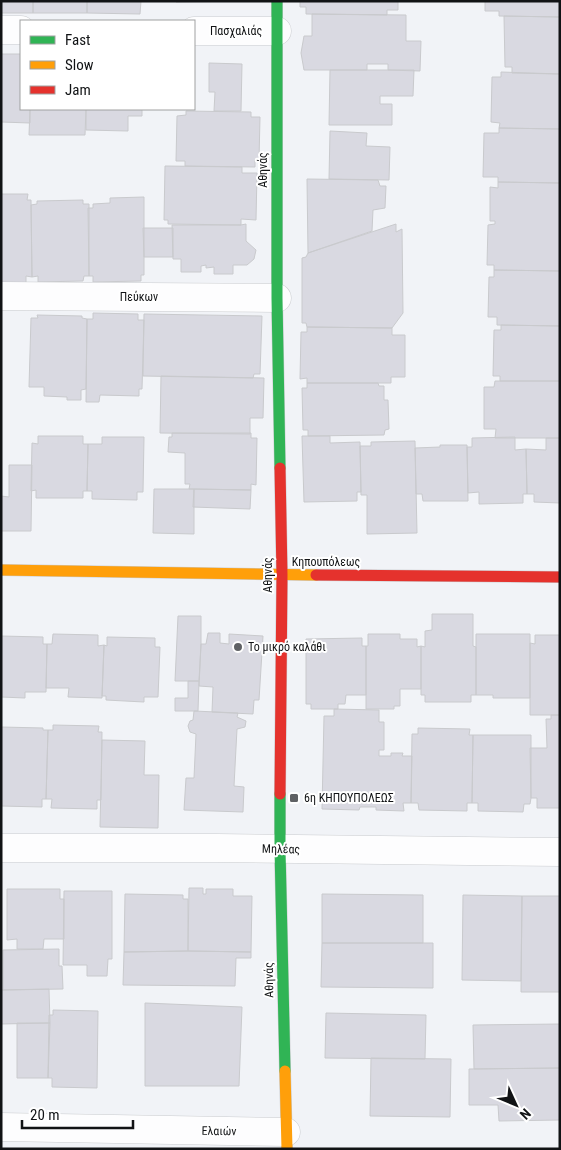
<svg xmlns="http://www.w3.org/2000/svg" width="561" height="1150" viewBox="0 0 561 1150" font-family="'Roboto Condensed',sans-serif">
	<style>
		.building { fill: #d9d9e1; stroke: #c9cacd }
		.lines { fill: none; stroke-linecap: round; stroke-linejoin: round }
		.street-casing { stroke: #cacccf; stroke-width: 29 }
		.fast-casing { stroke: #cacccf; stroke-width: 12 }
		.slow-casing { stroke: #cacccf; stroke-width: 12 }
		.jam-casing { stroke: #cacccf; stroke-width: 12 }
		.street { stroke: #fdfdfe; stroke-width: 28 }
		.fast { stroke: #30b455; stroke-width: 11 }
		.slow { stroke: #ff9f0a; stroke-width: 11 }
		.jam { stroke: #e5322d; stroke-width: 11 }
		.poi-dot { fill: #5f6164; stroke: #fff; stroke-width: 2 }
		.labels { text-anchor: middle; stroke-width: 4; stroke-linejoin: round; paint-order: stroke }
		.street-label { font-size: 12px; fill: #111315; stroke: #fff }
		.poi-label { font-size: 12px; fill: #111315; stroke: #fff; text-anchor: start }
	</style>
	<rect width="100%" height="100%" fill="#f1f3f7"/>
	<path class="building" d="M1 1H33V13H1Z
		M33 1H87V13H33Z
		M87 1H141L140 14 87 13Z
		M176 1H249L176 2Z
		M300 1H398V10H387V15L306 14V7H300Z
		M485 1H560V17L499 16V11H485Z
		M312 14 406 15V41H421L420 71 388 70V64H367V70H304L301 53 304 36H312Z
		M504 16 560 17V74L512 73V67H505Z
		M1 54H21V109H30V123L1 122Z
		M209 63 242 64 241 111H214L215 92H209Z
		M330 70H414L413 96H380V104H392V125H329Z
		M501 72 560 74V129L499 128 500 123 491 122 492 77H501Z
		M30 109H86L85 135H29Z
		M86 109H142V116H128V131L86 130Z
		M186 111 251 112V117H260L259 160H255V167L185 166V161H176L177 116 186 115Z
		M499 128 560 129V183L498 182V177H483L484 133H499Z
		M330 131 367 133 366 146 390 147 389 180 329 179Z
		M165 166 242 167V173H257L256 220 241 219V225L168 224V220H164Z
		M307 179 378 180 380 186H386L385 208 373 210 372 231 308 253Z
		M498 182 560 183V271L494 270V265H487L488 225 495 224V221H490V187L498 188Z
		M1 194H28L27 200H31L32 277 26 276V283L1 284Z
		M144 197V275H141V281L93 282V276H89L88 208H93V204L110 203V198Z
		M83 200V204H89V276H84L83 281 38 282V276L32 277 31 205 37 204V201Z
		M246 224V241L256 250 254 259 247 265H233V274H214V267L206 268V265L201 266V272H181V259H173L172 225H241Z
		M396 224V232L402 229 403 313 392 328 307 327 306 323H302V258L306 257 308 253Z
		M143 228H173V257H144Z
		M494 270 560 271V326L497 325V317H488L489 277H494Z
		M93 313 138 314V320H144L142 389H139V396L100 395 99 402H86L87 319H93Z
		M144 314 262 316 260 374H254L253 378 143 376Z
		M37 315 82 316V318L87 319 86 389 81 390V400H67V397L44 396V387H29L31 318H38Z
		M501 325 560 326V381H500V376H493L494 330H501Z
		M307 327 392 328V335H405V377H391V383H307V378L300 379 301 332H307Z
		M161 376 264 378 263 418H250V434L160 433Z
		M495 381H560V438H495L496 429H484V387H494Z
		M307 383H378L379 386H384V400H388L389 429 385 430 384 435 308 436V430H303L302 388H307Z
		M172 433H251V438H257L256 485 251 484V490L189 489 190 484H185V453L168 452 169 437H172Z
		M38 436H83V444H88L87 491H83V498H36V490L31 491 32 443 38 444Z
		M302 436H330V443L360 442 361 492H357V501L304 502Z
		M102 437H144L143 492H137V500L92 499V491H87L88 444H102Z
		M515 437V450L526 449 527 494H523V503L479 504V492L468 493 467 447H472V438Z
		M546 438H560V503L534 502V494H527L526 449 546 450Z
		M415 441 417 533 367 534V495H361L360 446H371V442Z
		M440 445H467L468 501H423L422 494H416L415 448 440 447Z
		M9 465H32L31 531H1V496L9 497Z
		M154 489H194V534L153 533Z
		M194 489 251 490 250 509 193 507Z
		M432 614H473V646L476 647V695H471V702H425V695H421V646L425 647V631L432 630Z
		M178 616H201V644L199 681H175Z
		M208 633H220V643L229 644V634L263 636 259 700H254L253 714 212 712 213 687 199 686 201 644H206Z
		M53 634 98 635V646L104 645 102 698 68 697 69 688H46L47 644H52Z
		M368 634H400V639H417V647L421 646V689H400V706H394V709H366V646H368Z
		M476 634H530V698H493V695H476Z
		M535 635H560V715H530V643L535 644Z
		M1 636 43 637V644H47L46 692H25V698L1 697Z
		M107 637 155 638V647H160L158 697H144V702L106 700V696H102L104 645 107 646Z
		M362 638V646H366V695H346L345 704H338V709H311V704H306V639Z
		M188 681H199L198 711H175V698H188Z
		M334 709 379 710V722H384V750H379V756H391V753H403L402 756H412L411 803H403L404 811 376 810V807H360L359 810 322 809 324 716H334Z
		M194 711 238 713 237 717 246 721 245 727 237 729 234 786 244 787 243 812 184 810 186 778H194L196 734 190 732 188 726 190 721 193 720Z
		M551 715H560V808H537V798H531L530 748H547L546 719H551Z
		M53 725 99 726 98 732H102L101 800H97V809L51 808 52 799H46L48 730H53Z
		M1 727 43 728V730H48L46 799H42V807L1 806Z
		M418 728 470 729 469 735H473L472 803H467V811L419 810 418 803H411L412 734H418Z
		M473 735H531V798L530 804H524L523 812 478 811V803H472Z
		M102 740 145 741 144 775H159L158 828 100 827Z
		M189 888H203V894H206V889H233V896H252L251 952 188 951Z
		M7 889H60V899H64V939H44L43 949H17V939L7 940Z
		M64 891H112V959H108L107 976H87V965H63Z
		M125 894 183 895V899H188V951L124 952Z
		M322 894 423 895V943H322Z
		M463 895 522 896 521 981 462 980Z
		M522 896H560V992H521Z
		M322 943H433V988L321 987Z
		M59 949V966H62L63 989 3 990V950Z
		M188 951 251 952V958H236L235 986 123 985 124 952Z
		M49 989 50 1023 1 1024V990Z
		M145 1003 242 1007 239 1086H145Z
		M53 1010 98 1011 97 1088 52 1087V1078H48L49 1015H53Z
		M326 1013 426 1015 425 1059 325 1058Z
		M17 1023H50L48 1078H17Z
		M560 1024V1068L474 1069 473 1025Z
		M371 1058 451 1059 450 1117 370 1116Z
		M560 1068V1120L499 1121 498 1105H469V1069Z"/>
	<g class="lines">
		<g class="street-casing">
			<path id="street" d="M1 30H21
				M194 31H277
				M1 296 277 298
				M1 848H217L560 852
				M1 1127 286 1132"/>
		</g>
		<g class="fast-casing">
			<path id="fast" d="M277 1V298L280 468
				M280 794V849L285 1071"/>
		</g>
		<g class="slow-casing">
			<path id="slow" d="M1 570 316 575
				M285 1071 287 1149"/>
		</g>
		<g class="jam-casing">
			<path id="jam" d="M280 468 282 575 280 794
				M316 575 560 577"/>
		</g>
		<use href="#street" class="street"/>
		<use href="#fast" class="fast"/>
		<use href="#slow" class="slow"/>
		<use href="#jam" class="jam"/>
	</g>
	<g class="poi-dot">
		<circle cx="238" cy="647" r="5"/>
		<rect x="289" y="793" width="10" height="10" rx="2.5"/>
	</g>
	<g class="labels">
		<g class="street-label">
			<text x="236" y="35">Πασχαλιάς</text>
			<text transform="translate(263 170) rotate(-90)" y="4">Αθηνάς</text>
			<text x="139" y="301">Πεύκων</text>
			<text x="326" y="566">Κηπουπόλεως</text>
			<text transform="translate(268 575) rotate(-90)" y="4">Αθηνάς</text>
			<text transform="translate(281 849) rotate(1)" y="4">Μηλέας</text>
			<text transform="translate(269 980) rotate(-91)" y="4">Αθηνάς</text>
			<text transform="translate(219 1131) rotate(1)" y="4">Ελαιών</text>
		</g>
		<g class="poi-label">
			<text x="248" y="651">Το μικρό καλάθι</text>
			<text x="304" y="802">6η ΚΗΠΟΥΠΟΛΕΩΣ</text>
		</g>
	</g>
	<rect width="561" height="1150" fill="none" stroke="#111315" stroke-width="5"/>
	<rect x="20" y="20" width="175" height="90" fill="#ffffff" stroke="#a0a1a1"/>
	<rect x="30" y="36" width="25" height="8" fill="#30b455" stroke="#a0a1a1"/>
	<text x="65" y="45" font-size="15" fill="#111315">Fast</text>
	<rect x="30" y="61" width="25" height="8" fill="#ff9f0a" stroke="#a0a1a1"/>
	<text x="65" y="70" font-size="15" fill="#111315">Slow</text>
	<rect x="30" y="86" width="25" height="8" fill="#e5322d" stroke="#a0a1a1"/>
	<text x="65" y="95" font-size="15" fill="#111315">Jam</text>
	<g transform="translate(516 1105) rotate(134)" stroke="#ffffff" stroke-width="4" paint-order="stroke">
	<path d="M0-4L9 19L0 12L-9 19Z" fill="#111315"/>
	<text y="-8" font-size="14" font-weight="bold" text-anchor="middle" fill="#111315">N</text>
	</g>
	<path d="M22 1120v8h111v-8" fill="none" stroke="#111315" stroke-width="2.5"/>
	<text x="30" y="1120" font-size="15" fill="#111315" stroke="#ffffff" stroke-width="4" paint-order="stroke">20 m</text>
</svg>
